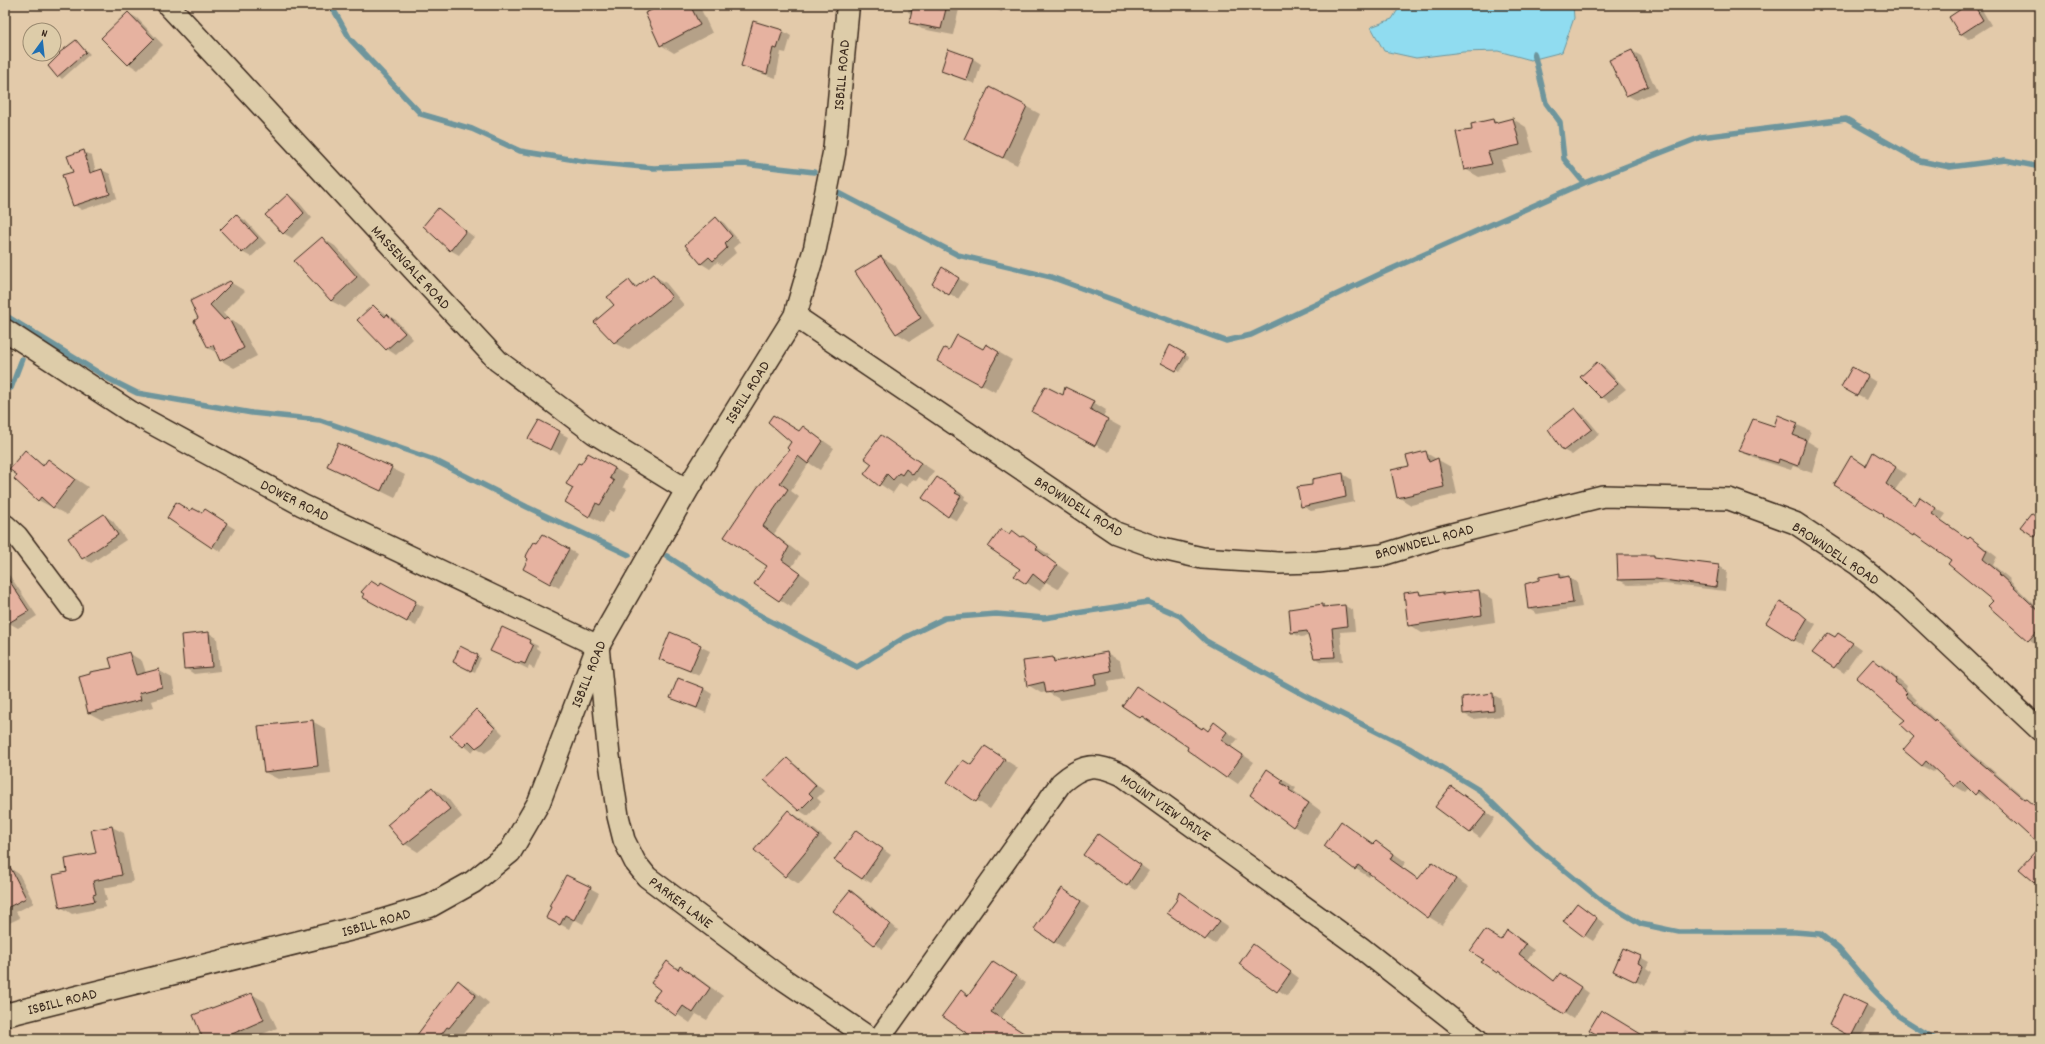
<svg xmlns="http://www.w3.org/2000/svg" width="2045" height="1044" viewBox="0 0 2045 1044" font-family="Dekko,sans-serif">
	<style>
		.water { fill: #90dcf0; stroke: #6e959c }
		.shadow { fill: #0003 }
		.lines { fill: none; stroke-linecap: round; stroke-linejoin: round }
		.stream { stroke: #6e959c; stroke-width: 5.5 }
		.building { fill: #e6b2a0; stroke: #3b2a1e }
		.street-casing { stroke: #3b2a1e; stroke-width: 24 }
		.secondary-casing { stroke: #3b2a1e; stroke-width: 25 }
		.street { stroke: #ddcca9; stroke-width: 21 }
		.secondary { stroke: #ddcca9; stroke-width: 22 }
		.labels { text-anchor: middle; stroke-width: 4; stroke-linejoin: round; paint-order: stroke }
		.street-label { font-size: 15px; fill: #3b2a1e; stroke: #ddcca9 }
	</style>
	<rect width="100%" height="100%" fill="#e3caaa"/>
	<filter id="ink" filterUnits="userSpaceOnUse"><feTurbulence type="fractalNoise" baseFrequency=".025" numOctaves="2"/><feDisplacementMap in="SourceGraphic" scale="8" xChannelSelector="R" yChannelSelector="G"/><feConvolveMatrix kernelMatrix="1 2 1 2 8 2 1 2 1" color-interpolation-filters="sRGB"/></filter>
	<g filter="url(#ink)">
		<path class="water" d="M1401 5H1573L1574 18 1562 52 1531 60 1498 51 1463 52 1416 58 1384 51 1371 27 1392 19Z"/>
		<path class="shadow" d="M665 5H699L712 33 674 53 661 45Z
			M909 5H960L953 35 922 29 910 22 912 14 908 12Z
			M984 5H1004L1002 12Z
			M1969 5H1975L1981 8 1991 25 1969 39 1961 34Z
			M128 13 137 18 163 45 138 70 129 64 102 38Z
			M754 22 783 31 791 36 786 53 781 52 776 78 751 70 742 65Z
			M76 41 90 54 62 79 49 66Z
			M1632 51 1641 56 1657 91 1636 100 1627 95Z
			M972 58 981 64 975 84 942 71Z
			M1027 107 1040 114 1017 165 965 139Z
			M1513 119 1526 127 1533 152 1501 160 1505 171 1479 177 1465 169 1472 125 1493 120 1499 123Z
			M84 152 92 156 96 172 102 170 110 174 117 198 82 210 74 205V172Z
			M288 195 297 200 312 218 292 238 283 233Z
			M439 210 474 237 459 255 450 250Z
			M236 215 245 220 266 243 251 257 242 252Z
			M716 218 724 223 740 242 733 248 736 253 722 265 717 262 710 269 702 264 687 245Z
			M322 238 335 246 370 285 345 308 331 301Z
			M881 257 895 265 934 326 910 341 896 333Z
			M942 269 968 284 958 299 933 283Z
			M653 275 666 283 684 305 628 350 614 343 615 305 629 281 638 287Z
			M230 282 245 291 223 313 228 318 241 326 257 356 234 368 220 360 217 353 208 348 199 319 191 302Z
			M373 306 396 320 413 339 396 355 387 349 359 320Z
			M986 345 1012 360 995 392 939 361 949 351 983 350Z
			M1171 347 1189 357 1180 372 1162 362Z
			M1597 363 1606 368 1626 389 1610 402 1601 397Z
			M1868 377 1876 382 1866 400 1842 387Z
			M1063 396 1093 402 1106 410 1103 417 1121 427 1109 452 1047 419Z
			M1575 410 1584 415 1600 434 1572 455 1563 450Z
			M1779 417 1811 431 1807 441 1819 448 1812 473 1793 466 1791 470 1754 458 1740 451 1775 427Z
			M539 421 568 437 560 454 538 443Z
			M804 427 834 448 820 470 809 463 791 491 799 497 774 534 800 554 792 567 810 580 791 607 755 583 768 565 726 536 791 450Z
			M881 436 934 471 927 482 919 477 916 481 912 480 907 487 900 483 893 493 865 474 873 464Z
			M25 452 45 465 48 460 88 487 67 515 38 500 18 475Z
			M1426 453 1451 467 1457 494 1411 505 1398 497 1410 467Z
			M589 454 628 476 623 487 627 489 614 512 610 510 603 523 589 516 574 488 582 466Z
			M1884 460 1906 474 1895 490 1916 505H1930L1946 514 1941 521 1969 540 1970 538 1980 544 1997 557 1993 565 2010 579 2009 580 2040 610V648L1990 606 1995 600 1952 560 1885 515 1866 466Z
			M329 466 391 468 405 475 395 498Z
			M1343 474 1351 479 1354 502 1311 511 1302 506 1313 485Z
			M938 478 965 496 964 499 969 502 957 521 948 516Z
			M191 512 214 516 235 529 221 552 168 518Z
			M104 515 113 521 126 540 91 563 83 558Z
			M2040 520V538L2022 527Z
			M1009 535 1025 540 1050 555 1048 558 1069 573 1058 589 1046 582 1040 591 1016 576 1021 568Z
			M543 536 577 554 559 588 524 569Z
			M1654 556 1658 558 1719 566 1727 571 1725 591 1665 584 1628 585 1619 580Z
			M5 573 10 576 37 616 18 628 9 623 5 617Z
			M1560 574 1577 582 1582 607 1537 614 1529 609Z
			M382 583 424 607 416 626 363 597 379 587Z
			M1479 591 1492 599 1495 622 1422 633 1409 625 1419 592 1425 596Z
			M1322 605 1327 608 1345 606 1353 610 1355 631 1340 632 1343 661 1323 662 1314 658 1309 636 1301 637 1292 633Z
			M1799 613 1816 624 1803 645 1794 640Z
			M502 628 538 646 537 649 541 652 534 669 529 666 528 669 500 655Z
			M209 633 217 638 220 671 194 674 185 668Z
			M671 633 710 651 699 676 660 658Z
			M1835 638 1847 639 1861 649 1844 673 1813 653Z
			M129 653 142 661 146 673 158 670 172 678 175 694 152 701 154 707 102 720 89 713 113 668Z
			M1107 653 1120 661 1124 678 1108 681 1109 691 1061 700 1047 692 1041 693 1028 685 1053 658 1060 662Z
			M477 656 481 658 475 672 458 664Z
			M1873 660 1884 666 1907 686 1906 689 1917 700 1915 701 1938 722 1946 727 1972 753 2029 801 2040 808V845L1989 798 1987 800 1969 788 1965 792 1955 786 1936 769 1933 772 1922 766 1916 737Z
			M704 689 712 694 706 713 671 698Z
			M1148 694 1203 729 1209 732 1214 723 1238 739 1231 747 1254 762 1238 784 1188 750 1190 747 1153 722 1152 724 1124 706Z
			M1492 694 1501 699 1503 716 1473 719 1464 714Z
			M476 711 485 716 503 734 492 748 485 753 476 747 472 752 451 735Z
			M312 721 326 729 331 773 278 779 264 772Z
			M998 755 1018 768 990 809 949 782 972 766Z
			M787 760 796 765 824 791 817 798 821 802 808 816 800 811 766 780Z
			M1268 770 1296 788 1294 791 1321 811 1307 834 1293 826Z
			M1451 787 1495 818 1480 838 1436 806Z
			M432 788 446 796 462 817 418 852 405 844Z
			M788 811 802 819 832 844 799 884 786 876 756 849Z
			M1341 823 1374 844 1376 842 1389 850 1406 862 1402 867 1420 879 1432 863 1469 887 1442 925 1429 917 1371 874 1369 877 1356 869 1326 846Z
			M112 827 124 833 133 882 104 888 107 901H104L106 907 72 914 61 907 69 873 97 853Z
			M1099 835 1149 871 1136 890 1127 885Z
			M865 837 891 855 871 883 862 878Z
			M10 868 19 874 34 903 16 912 20 918 5 925V871Z
			M590 888 599 893 583 924 574 919 569 929 547 917Z
			M851 891 859 896 898 930 883 949 874 944Z
			M1179 893 1228 926 1215 944 1168 912 1177 901Z
			M1071 894 1089 907 1063 947 1054 942Z
			M1577 904 1605 924 1593 941 1585 936Z
			M1516 937 1534 950 1527 960 1555 981 1569 979 1589 993 1573 1019 1506 976 1497 972 1501 941Z
			M1262 951 1299 978 1287 996 1240 964Z
			M1640 957 1649 962 1646 968 1652 972 1645 986 1623 975Z
			M667 963 694 975 723 996 707 1020 696 1014 690 1023 654 998 661 989Z
			M1005 969 1026 983 1001 1019 1032 1039H977L961 992 969 996Z
			M459 981 472 989 489 1003 463 1035 461 1034 457 1039H420Z
			M252 994 265 1002 277 1028 251 1039H205Z
			M1866 1006 1875 1011 1861 1039H1855L1830 1025Z
			M1685 1030 1703 1039H1704H1680Z"/>
		<g class="lines">
			<path class="stream" d="M331 5 350 39 421 114 472 129 520 151 588 162 654 168 744 164 814 172
				M1534 53 1546 103 1560 122 1564 159 1584 183
				M839 193 958 255 1051 277 1226 341 1251 335 1380 274 1584 183 1701 137 1846 119 1920 161 1950 167 2005 160 2040 167
				M5 315 109 379 137 393 252 413 320 420 434 460 527 507 629 555
				M5 388H11L22 359
				M667 556 748 609 857 667 902 639 945 618 996 614 1044 618 1148 602 1180 616 1206 641 1304 695 1411 749 1479 790 1540 850 1602 901 1641 924 1679 932H1795L1820 934 1839 949 1871 987 1900 1017 1935 1039"/>
		</g>
		<path class="building" d="M663 5H690L700 25 660 46 645 13Z
			M913 5H947L941 29 909 23Z
			M1967 5H1974L1983 20 1960 35 1949 17Z
			M128 12 154 39 128 65 101 38Z
			M753 21 783 30 777 49 773 48 767 74 741 66Z
			M76 40 86 52 57 77 48 66 60 54 59 53Z
			M948 49 973 58 966 80 941 71Z
			M1632 50 1648 86 1626 96 1609 60Z
			M989 87 1027 106 1003 158 964 139Z
			M1513 118 1520 145 1488 152 1492 164 1464 170 1456 132 1472 130 1471 124 1493 119 1494 123Z
			M84 150 90 173 102 169 110 194 73 206 62 175 73 172 67 156Z
			M288 194 304 213 283 234 265 215Z
			M438 208 466 231 450 251 423 226Z
			M236 214 258 238 242 253 220 230Z
			M716 217 732 236 725 243 727 248 713 261 709 257 701 264 685 245Z
			M322 237 357 277 331 301 294 261Z
			M881 256 921 318 896 334 855 272Z
			M942 267 959 278 949 295 932 284Z
			M653 274 672 297 614 343 594 322 614 305 607 297 629 280 635 288Z
			M230 281 232 283 210 305 224 320 228 317 244 348 220 361 213 345 208 348 194 321 198 318 190 301Z
			M373 305 385 317 387 314 405 333 386 350 357 320Z
			M957 335 983 349 986 344 999 352 981 385 937 361 944 348 949 350Z
			M1170 345 1186 354 1176 371 1161 363Z
			M1597 362 1618 384 1601 398 1580 377Z
			M1852 367 1868 376 1857 396 1841 387Z
			M1045 386 1063 395 1065 387 1094 401 1090 409 1108 419 1095 446 1032 412Z
			M1575 408 1592 429 1563 451 1548 429Z
			M773 415 799 431 803 426 823 441 808 464 798 456 780 483 788 489 763 526 789 547 782 560 800 573 779 601 754 584 767 566 724 537 757 488 789 450 787 448 791 442 768 422Z
			M1778 415 1798 423 1793 435 1806 440 1798 466 1779 459 1778 463 1739 451 1753 419 1774 426Z
			M539 420 560 431 551 450 528 439Z
			M881 435 921 463 913 475 906 469 902 475 899 473 893 480 887 474 879 486 864 474 872 464 864 458Z
			M338 443 392 467 381 491 327 466Z
			M25 450 43 466 48 459 75 479 53 508 41 497 38 501 14 479 17 475 9 469Z
			M1426 451 1429 462 1438 458 1444 487 1397 498 1391 470 1409 466 1406 456Z
			M1873 452 1896 467 1886 484 1915 505 1920 497 1936 508 1932 514 1968 539 1970 537 1987 551 1983 559 2000 573 1999 574 2040 612V628L2028 641 1988 606 1993 601 1948 564 1951 560 1914 534 1913 536 1883 516 1884 515 1834 485 1851 456 1866 466Z
			M588 453 615 468 610 478 614 481 600 505 596 503 589 517 565 502 573 488 566 484 578 463 581 464Z
			M1343 473 1346 497 1301 507 1297 487 1312 485V479Z
			M937 477 957 491 955 493 961 496 948 517 922 498Z
			M176 502 190 511 192 508 202 513 205 509 227 523 212 548 167 518Z
			M2031 513 2040 520V529L2035 537 2020 527Z
			M104 514 118 535 82 559 68 538Z
			M1001 529 1009 534 1012 530 1021 537 1023 536 1038 547 1036 549 1057 565 1044 583 1033 574 1026 584 1014 576 1020 569 988 547Z
			M543 534 569 549 550 584 523 569 528 559 526 557 527 554 534 542 537 543Z
			M1617 555H1654V557L1719 565 1716 587 1656 579 1618 580Z
			M1560 573V578L1569 576 1573 603 1528 609 1525 584 1539 580V577Z
			M5 574 29 611 5 625Z
			M371 581 379 586 381 582 416 601 407 622 362 597 364 594 361 592Z
			M1479 590 1482 615 1408 626 1404 593 1419 591 1420 595 1443 592V594Z
			M1780 602 1799 612 1807 619 1794 641 1766 623Z
			M1323 604V607L1345 605 1347 626 1332 628 1335 657 1314 658 1307 631 1291 633 1289 609Z
			M502 627 530 640 529 643 533 646 525 664 520 662 519 664 490 651Z
			M209 632 212 667 184 669 181 635Z
			M670 632 701 645 690 671 659 659Z
			M1828 633 1835 637 1838 633 1853 643 1834 668 1812 653Z
			M460 646 478 655 471 671 453 662Z
			M129 652 136 675 159 669 162 687 139 693 141 700 88 713 79 677 90 674V672L112 668 109 658Z
			M1107 652 1111 671 1095 674 1096 684 1046 693 1044 682 1027 686 1023 661 1053 657 1054 662Z
			M1873 659 1897 679 1895 682 1907 693 1905 695 1934 721 1935 719 1961 746 2025 800 2027 799 2040 810V887L2019 869 2040 846 1979 790 1975 795 1960 780 1954 787 1926 761 1922 766 1903 750 1914 737 1900 724 1905 720 1856 678Z
			M678 678 704 688 697 708 670 698Z
			M1136 686 1202 729 1203 727 1208 731 1214 722 1227 732 1221 740 1243 755 1226 778 1187 750 1188 747 1142 716 1140 718 1122 706Z
			M1493 693 1494 711 1463 714 1462 697Z
			M476 709 495 728 483 743 476 748 469 741 463 747 450 736Z
			M313 720 318 766 264 772 258 726Z
			M985 746 1005 759 976 802 947 782 963 760 971 765Z
			M787 758 816 785 809 793 813 797 799 811 764 780Z
			M1267 769 1283 780 1281 783 1290 788 1289 790 1309 803 1293 827 1250 795Z
			M1451 786 1487 812 1470 833 1435 807Z
			M432 787 450 809 404 845 387 825Z
			M788 810 819 836 785 877 754 850Z
			M1341 821 1373 844 1376 841 1393 854 1390 859 1418 879 1432 862 1456 879 1428 918 1358 865 1355 870 1324 846Z
			M112 826 122 875 93 881 96 894 93 895 95 901 60 908 53 875 67 872 65 859 96 853 91 830Z
			M856 830 883 849 862 879 834 860Z
			M1098 834 1141 865 1127 886 1083 855Z
			M5 857 26 898 5 909Z
			M566 875 591 887 574 920 565 915 560 925 546 918 551 907 549 906Z
			M1062 888 1081 901 1054 943 1034 929Z
			M850 890 890 924 874 945 833 911Z
			M1179 892 1220 921 1205 940 1167 913 1176 901Z
			M1577 903 1597 918 1584 937 1563 921Z
			M1485 930 1501 940 1507 930 1526 944 1519 954 1554 981 1560 973 1581 987 1564 1014 1523 989 1498 971 1497 973 1481 962 1484 960 1470 951Z
			M1253 944 1291 972 1277 992 1239 964Z
			M1623 948 1641 956 1638 963 1643 966 1636 982 1613 971Z
			M667 961 678 970 680 966 710 988 693 1013 683 1006 676 1016 653 999 660 990 651 983Z
			M993 961 1016 976 991 1012 1033 1039H975L942 1016 961 990 968 996Z
			M458 980 476 995 449 1028 447 1027 438 1039H414Z
			M252 993 264 1020 232 1034 234 1039H203L193 1015Z
			M1844 994 1867 1005 1851 1037 1829 1025Z
			M1601 1010 1649 1039H1604L1589 1030Z"/>
		<g class="lines">
			<g class="street-casing">
				<path id="street" d="M168 5 498 361 594 433 687 490
					M795 316 1116 533 1158 548 1202 558 1278 563 1318 562 1382 555 1440 537 1603 496 1729 499 1795 523 1857 564 1907 605 2040 730
					M5 330 131 412 302 505 598 646 609 756 618 816 624 840 635 862 647 877 783 979 871 1039
					M5 525 17 536 71 608
					M879 1039 1061 783C1084 763 1095 763 1122 775L1360 947 1477 1039"/>
			</g>
			<g class="secondary-casing">
				<path id="secondary" d="M5 1015 368 925 430 906 473 882 510 852 539 802 598 646 687 490 795 316 815 248 834 153 848 5"/>
			</g>
			<use href="#street" class="street"/>
			<use href="#secondary" class="secondary"/>
		</g>
	</g>
	<g class="labels">
		<g class="street-label">
			<text transform="translate(841 75) rotate(-85)" y="5">ISBILL ROAD</text>
			<text transform="translate(411 267) rotate(47)" y="5">MASSENGALE ROAD</text>
			<text transform="translate(747 392) rotate(-58)" y="5">ISBILL ROAD</text>
			<text transform="translate(295 500) rotate(27)" y="5">DOWER ROAD</text>
			<text transform="translate(1079 506) rotate(32)" y="5">BROWNDELL ROAD</text>
			<text transform="translate(1424 541) rotate(-15)" y="5">BROWNDELL ROAD</text>
			<text transform="translate(1836 553) rotate(34)" y="5">BROWNDELL ROAD</text>
			<text transform="translate(588 674) rotate(-68)" y="5">ISBILL ROAD</text>
			<text transform="translate(1166 807) rotate(35)" y="5">MOUNT VIEW DRIVE</text>
			<text transform="translate(681 902) rotate(37)" y="5">PARKER LANE</text>
			<text transform="translate(376 922) rotate(-16)" y="5">ISBILL ROAD</text>
			<text transform="translate(62 1001) rotate(-14)" y="5">ISBILL ROAD</text>
		</g>
	</g>
	<rect width="2045" height="1044" fill="none" stroke="#ddcca9" stroke-width="20"/>
	<rect x="10" y="10" width="2025" height="1024" fill="none" stroke="#3b2a1e" stroke-width="1.5" filter="url(#ink)"/>
	<g transform="translate(42 42) rotate(15)"><circle r="19" fill="#ddcca9" stroke="#9c8b71"/>
	<path d="M0-3L7 15L0 10L-7 15Z" fill="#1f6fb2"/>
	<text y="-6" font-size="11" font-weight="bold" text-anchor="middle" fill="#3b2a1e">N</text>
	</g>
</svg>
